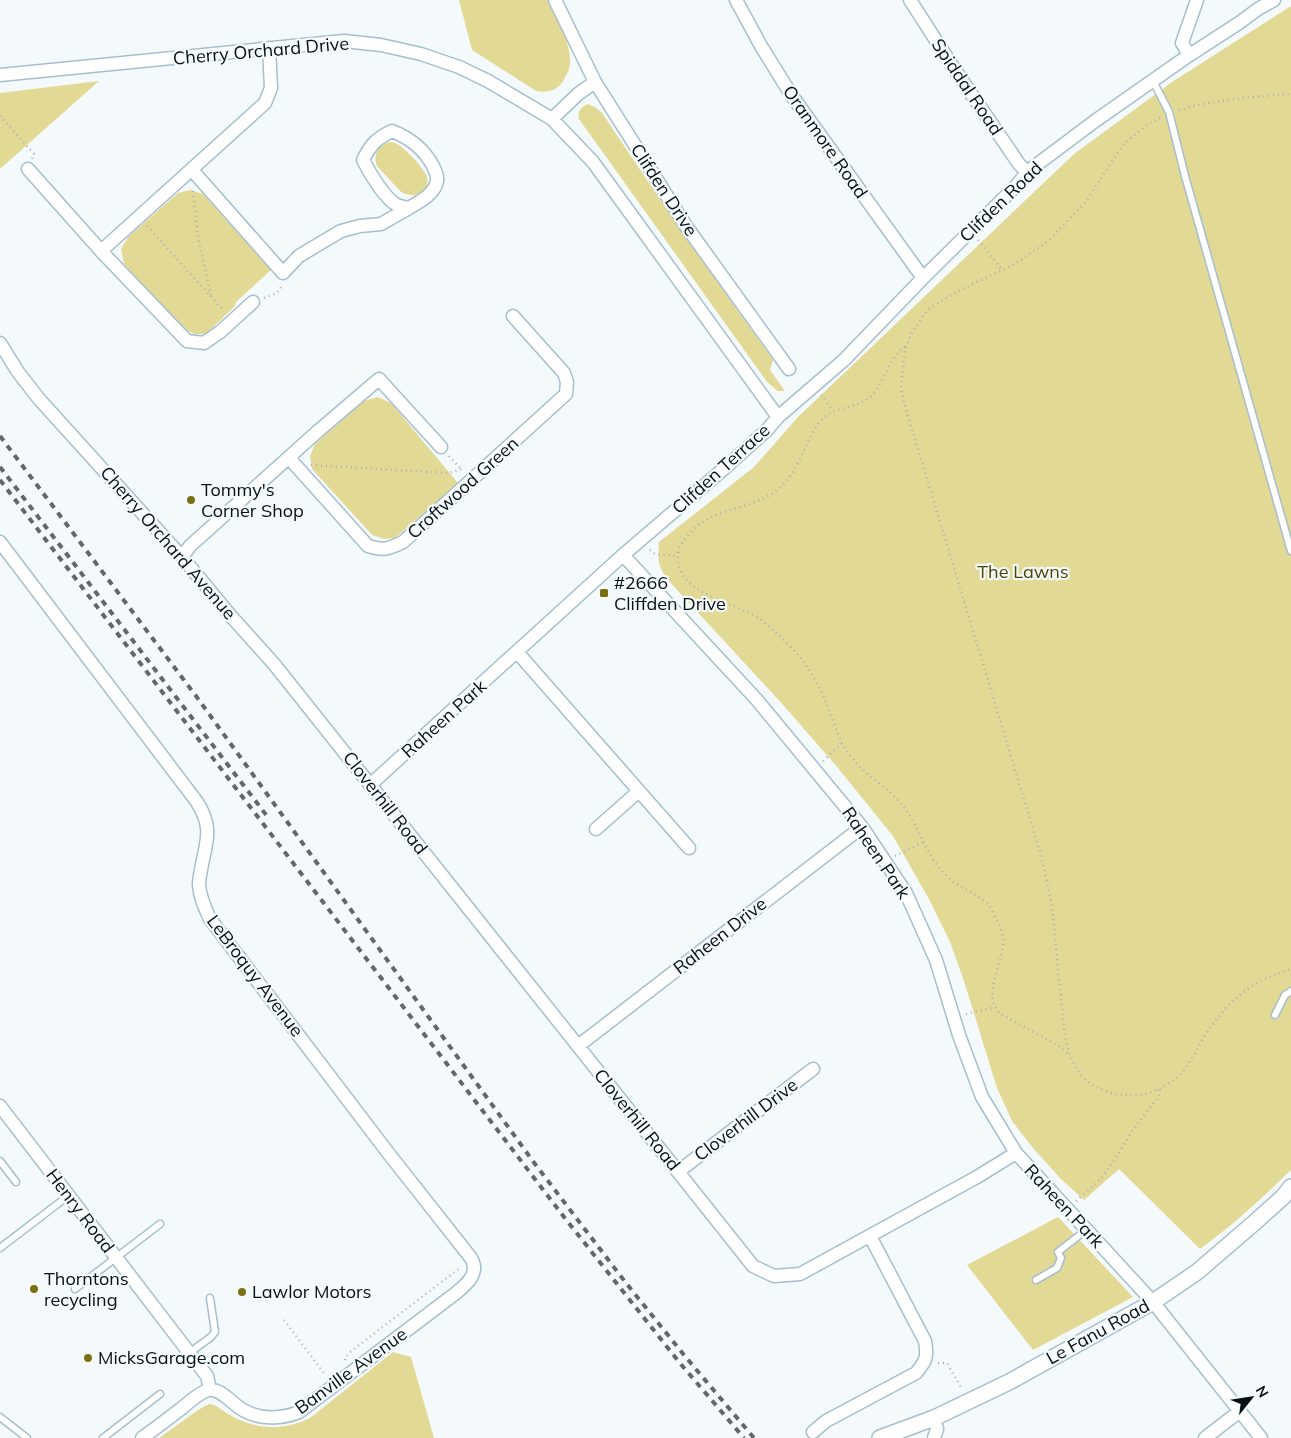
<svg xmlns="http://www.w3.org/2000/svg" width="1291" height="1438" viewBox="0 0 1291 1438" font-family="Mulish,sans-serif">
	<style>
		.green { fill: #e2d995 }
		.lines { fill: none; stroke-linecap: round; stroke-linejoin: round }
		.service-casing { stroke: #a6bfcc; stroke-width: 9 }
		.minor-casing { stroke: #a6bfcc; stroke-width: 15 }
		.tertiary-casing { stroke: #a6bfcc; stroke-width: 18 }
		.path { stroke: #abb1b5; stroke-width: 2.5; stroke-dasharray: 1 4; stroke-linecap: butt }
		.service { stroke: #fff; stroke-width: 6 }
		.minor { stroke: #fff; stroke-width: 12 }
		.tertiary { stroke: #fff; stroke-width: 15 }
		.rail { stroke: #60686b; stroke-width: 4; stroke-dasharray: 6 6; stroke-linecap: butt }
		.poi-dot { fill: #7c7111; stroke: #f4f9fc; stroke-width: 2 }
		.labels { text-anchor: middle; stroke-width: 4.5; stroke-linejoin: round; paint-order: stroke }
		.street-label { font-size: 18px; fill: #071014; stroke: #f4f9fc }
		.poi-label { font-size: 18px; fill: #071014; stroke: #f4f9fc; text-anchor: start }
		.park-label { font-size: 18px; fill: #4c4500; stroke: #f4f9fc }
	</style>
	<rect width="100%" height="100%" fill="#f4f9fc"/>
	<path class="green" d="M459 0H549C556 16 572 46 570 63 570 69 566 76 563 81 557 91 547 93 536 91L472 50Z
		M1291 6V1170C1261 1199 1234 1224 1200 1249L1119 1169 1084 1200 1061 1179 1033 1148 1012 1121 997 1088 964 981 950 942 930 901 893 836 838 768 785 707 668 580C657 565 658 560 659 542L754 467 797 418 1074 154 1172 82Z
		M99 81 0 169V93Z
		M588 104 595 107 602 113 686 238 773 360 770 370 785 391H778L767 382 579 119C577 111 581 107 588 104Z
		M389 142C393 143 394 142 397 144 404 147 425 169 427 177 431 193 412 200 400 191L377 166C373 154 378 146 389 142Z
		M190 190 203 194 271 270 236 302 235 306 206 334H194L184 329 124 264 121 249 128 237 178 193Z
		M378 397 391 403 458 483 395 538 384 539 372 535 312 469 310 456 315 444 364 401Z
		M1058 1217 1133 1297 1033 1350 967 1265Z
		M393 1352 411 1357 434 1438H159L198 1410 209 1404C218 1405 222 1411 230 1415 255 1430 284 1431 310 1418Z"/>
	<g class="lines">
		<g class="service-casing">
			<path id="service" d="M1153 81 1169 112 1185 176 1291 551
				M1275 1015 1285 995 1291 991
				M0 1161 16 1182
				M0 1248 68 1196
				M1036 1280 1057 1268 1061 1258 1058 1252 1086 1230
				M75 1289 160 1224
				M189 1353 211 1337 215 1332 210 1298
				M0 1417 27 1438
				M103 1438 160 1394"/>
		</g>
		<g class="minor-casing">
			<path id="minor" d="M555 0 595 82 686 226 789 369
				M736 0 761 46 792 96 923 278
				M910 0 955 70 1019 164 1027 172
				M1189 55 1182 43 1197 0
				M0 75 344 41 381 45 421 54 459 67 488 81 552 119 593 162 778 417
				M552 119 578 94 595 82
				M392 131C410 138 424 149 433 166 435 171 438 175 437 181 435 194 419 202 409 208 406 207 401 207 397 205 385 199 369 172 363 160 371 144 377 138 392 131Z
				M28 169 101 251 187 341 204 343 220 332 253 302
				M192 170 283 273 299 256 341 231 360 226 381 224 409 208
				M101 251 265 103 271 88 269 48
				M0 343 18 372 39 399 182 557 230 615 274 664 753 1266 774 1276 800 1274 977 1177 1016 1153
				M289 458 368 546C384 551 388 549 403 542L566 394 567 382 564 373 513 316
				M0 542 197 802C214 829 206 841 201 870 200 875 199 880 199 885 200 898 205 908 210 919L389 1154 471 1258C480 1273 467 1284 456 1293L299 1412C282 1419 260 1420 243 1410 232 1404 220 1387 208 1390 199 1393 189 1402 182 1408 169 1418 156 1428 142 1438
				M623 555 757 700 862 827 906 893 936 960 959 1035 982 1097 1016 1153 1153 1302 1261 1438
				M182 557 190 546 317 432 379 379 441 447
				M517 652 689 848
				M370 785 623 555 727 466 767 430 778 417 844 360 923 278 1017 185 1027 172 1095 121 1185 58 1239 23 1258 9 1274 0
				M596 829 639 791
				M578 1046 862 827
				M0 1106 207 1376 210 1390
				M679 1171 813 1069
				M813 1432 826 1421 916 1373C926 1361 928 1357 925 1341L870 1236
				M934 1438 937 1429 934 1418
				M1205 1438 1240 1411"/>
		</g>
		<g class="tertiary-casing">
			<path id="tertiary" d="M880 1438 934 1418 1009 1382 1153 1302 1197 1272 1254 1223 1283 1197 1291 1187"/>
		</g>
		<path class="path" d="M1179 110C1215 99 1254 97 1291 94
			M0 116 34 154 32 159
			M1160 118 1147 125 1125 143 1110 164 1085 203 1048 241 1015 264 958 291 930 308 924 315 911 334 905 350 901 386 904 403 921 459 1040 852C1044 870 1049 889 1052 907 1056 941 1058 976 1062 1009 1064 1029 1066 1051 1076 1068 1085 1084 1106 1094 1124 1095 1148 1097 1169 1087 1184 1070 1192 1060 1197 1048 1204 1037 1229 1000 1248 982 1291 969
			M193 191 198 237 211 296
			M147 226 224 311
			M978 240 1002 270
			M264 298 277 293 283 284
			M905 347C888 358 885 382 871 396 855 411 835 403 819 423 803 445 800 471 777 490 748 513 709 505 685 539 681 544 678 549 678 555 674 594 736 602 760 619 774 630 796 651 806 665 816 680 825 698 831 715 836 728 839 741 848 753 863 775 888 786 904 807 919 827 925 853 942 871 946 875 950 880 955 883 967 891 981 896 990 907 992 910 994 916 996 919 999 924 1002 931 1003 937 1005 958 987 985 994 1005 996 1008 998 1010 999 1013L1059 1046 1069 1054
			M821 395 833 411
			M449 456 462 470
			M311 465 449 473 462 469
			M650 550 655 554 677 556
			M823 761 842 743
			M895 856 923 842
			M966 1014 996 1007
			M1076 1201 1100 1180 1115 1159 1133 1130 1159 1096V1089
			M284 1320 326 1376
			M345 1360V1358L350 1352 461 1267
			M938 1363H947L962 1389"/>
		<use href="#service" class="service"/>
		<use href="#minor" class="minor"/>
		<use href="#tertiary" class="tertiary"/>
		<path class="rail" d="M0 436 196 696 535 1164 626 1283 684 1355 754 1438
			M0 467 267 816
			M0 480 564 1217 679 1362 744 1438"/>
	</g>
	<g class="poi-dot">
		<circle cx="191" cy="500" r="5"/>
		<rect x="599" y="588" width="10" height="10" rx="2.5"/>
		<circle cx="34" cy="1289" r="5"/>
		<circle cx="242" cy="1292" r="5"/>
		<circle cx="88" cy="1358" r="5"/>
	</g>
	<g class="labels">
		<g class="street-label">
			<text transform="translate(261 51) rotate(-5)" y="6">Cherry Orchard Drive</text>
			<text transform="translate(967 87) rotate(56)" y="6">Spiddal Road</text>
			<text transform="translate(825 142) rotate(55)" y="6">Oranmore Road</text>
			<text transform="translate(664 190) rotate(57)" y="6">Clifden Drive</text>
			<text transform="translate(1001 202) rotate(-44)" y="6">Clifden Road</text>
			<text transform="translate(721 469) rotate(-42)" y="6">Clifden Terrace</text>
			<text transform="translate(463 488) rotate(-42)" y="6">Croftwood Green</text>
			<text transform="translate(168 543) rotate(49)" y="6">Cherry Orchard Avenue</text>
			<text transform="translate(444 719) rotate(-42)" y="6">Raheen Park</text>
			<text transform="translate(385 803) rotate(52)" y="6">Cloverhill Road</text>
			<text transform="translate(876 853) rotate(56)" y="6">Raheen Park</text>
			<text transform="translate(720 936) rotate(-38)" y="6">Raheen Drive</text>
			<text transform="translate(255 976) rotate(53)" y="6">LeBroquy Avenue</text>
			<text transform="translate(637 1120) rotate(51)" y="6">Cloverhill Road</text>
			<text transform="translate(746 1120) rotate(-37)" y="6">Cloverhill Drive</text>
			<text transform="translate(1064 1206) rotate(47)" y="6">Raheen Park</text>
			<text transform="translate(80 1211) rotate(53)" y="6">Henry Road</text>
			<text transform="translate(1098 1332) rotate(-29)" y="6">Le Fanu Road</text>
			<text transform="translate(351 1371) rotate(-36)" y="6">Banville Avenue</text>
		</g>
		<g class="poi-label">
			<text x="201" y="496">Tommy's<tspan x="201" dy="21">Corner Shop</tspan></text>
			<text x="614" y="589">#2666<tspan x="614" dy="21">Cliffden Drive</tspan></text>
			<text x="44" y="1285">Thorntons<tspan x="44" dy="21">recycling</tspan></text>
			<text x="252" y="1298">Lawlor Motors</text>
			<text x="98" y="1364">MicksGarage.com</text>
		</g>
		<g class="park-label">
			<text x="1023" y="578">The Lawns</text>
		</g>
	</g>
	<g transform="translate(1251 1398) rotate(60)" stroke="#f4f9fc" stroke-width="4" paint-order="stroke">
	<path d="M0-4L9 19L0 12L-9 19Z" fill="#071014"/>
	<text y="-8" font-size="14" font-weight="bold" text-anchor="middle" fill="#071014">N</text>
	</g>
</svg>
